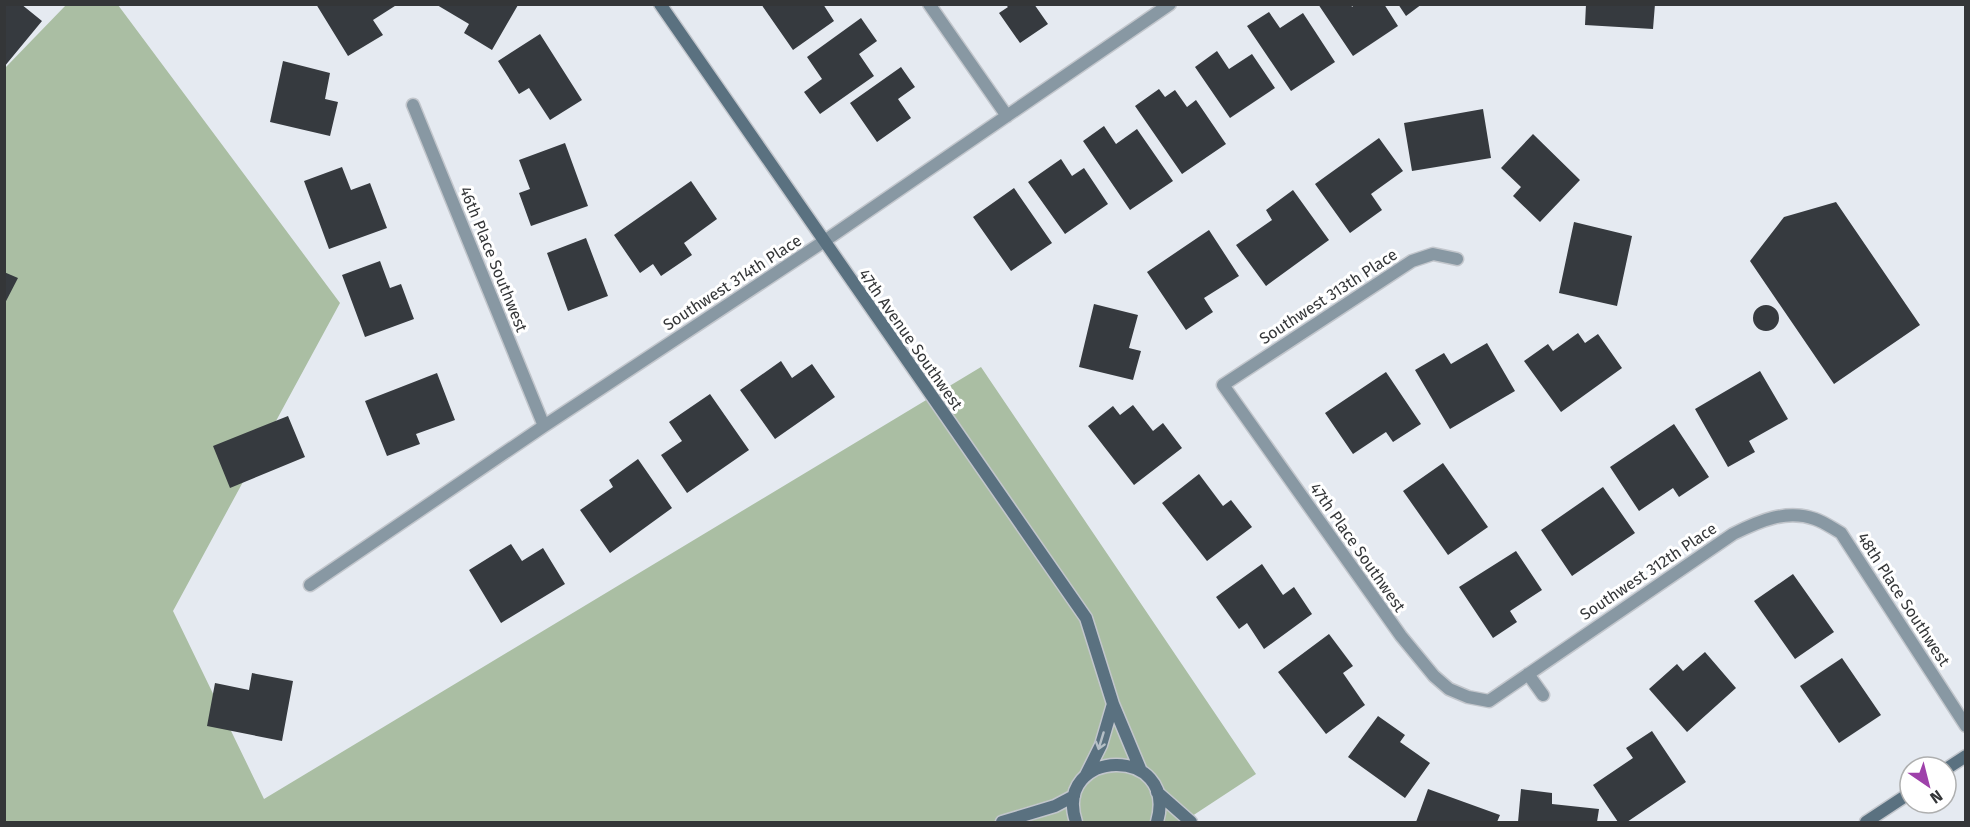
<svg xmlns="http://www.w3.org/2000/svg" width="1970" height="827" viewBox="0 0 1970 827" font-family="'Fira Sans',sans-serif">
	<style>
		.green { fill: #aabea3 }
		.building { fill: #363a3f }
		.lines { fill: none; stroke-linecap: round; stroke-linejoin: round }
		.minor-casing { stroke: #c2c6cc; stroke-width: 15 }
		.secondary-casing { stroke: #c2c6cc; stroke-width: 15 }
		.minor { stroke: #8898a3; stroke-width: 12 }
		.secondary { stroke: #5a7180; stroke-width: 12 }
		.oneway { stroke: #b5bfc6 }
		.labels { text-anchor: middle; stroke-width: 6; stroke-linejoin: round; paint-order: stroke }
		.street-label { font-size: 16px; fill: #343638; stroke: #fff }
	</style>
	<rect width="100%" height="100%" fill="#e5eaf1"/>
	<path class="green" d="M67 4 118 5 340 303 173 611 264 799 981 367 1256 774 1183 822H5V68Z"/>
	<path class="building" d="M4 4H21L42 21 4 67Z
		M316 4H398L373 20 383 35 348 56Z
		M761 4H823L834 21 793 50Z
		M1005 4H1034L1048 24 1020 43 999 13 1008 7Z
		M1318 4H1351L1352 7 1355 4H1384L1398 26 1353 56Z
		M1398 4H1422L1406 16Z
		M1586 4H1655L1653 29 1585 25Z
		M437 5H518L492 50 464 33 469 24Z
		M1269 12 1280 28 1303 13 1335 62 1291 91 1247 26Z
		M861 18 877 41 859 54 874 76 820 114 804 92 822 79 807 57Z
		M540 34 582 100 550 120 529 88 519 94 498 61Z
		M1217 51 1229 69 1252 54 1275 88 1230 118 1195 67Z
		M283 61 330 73 325 99 338 102 330 136 270 122Z
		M901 67 915 87 898 99 911 118 877 142 850 103Z
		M1159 89 1165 97 1175 90 1187 107 1196 100 1226 144 1182 174 1135 106Z
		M1483 109 1491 158 1412 171 1404 123Z
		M1104 126 1116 144 1137 129 1173 181 1130 210 1083 141Z
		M1533 134 1580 180 1540 222 1513 196 1521 187 1501 168Z
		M1379 138 1403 171 1371 194 1382 210 1350 233 1315 184Z
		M565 143 588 206 531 226 519 193 530 189 519 160Z
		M1061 159 1072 176 1084 168 1108 204 1065 234 1028 182Z
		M342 167 351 190 370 183 387 228 329 249 304 181Z
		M691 181 717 219 684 243 692 255 661 276 653 264 640 273 614 235Z
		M1014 188 1052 243 1011 271 973 217Z
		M1293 190 1329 240 1266 286 1236 245 1272 220 1266 210Z
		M1836 202 1920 325 1834 384 1750 261 1784 217Z
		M1574 222 1632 236 1617 306 1559 293Z
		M1209 230 1239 276 1204 298 1213 312 1186 330 1147 272Z
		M586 238 608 296 568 311 547 253Z
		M380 261 390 288 401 284 414 319 365 337 342 275Z
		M4 272 18 278 4 305Z
		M1094 304 1138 315 1129 348 1141 351 1133 380 1079 367Z
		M1753 318a13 13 0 1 1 26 0a13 13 0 1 1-26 0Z
		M1578 333 1585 343 1598 334 1622 368 1561 412 1524 361 1548 344 1553 351Z
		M1487 343 1515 391 1450 429 1415 370 1444 353 1451 364Z
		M781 361 792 378 812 364 835 397 775 439 740 390Z
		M1760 371 1788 419 1749 441 1755 452 1728 467 1695 409Z
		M1386 372 1421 424 1393 442 1386 432 1353 454 1325 413Z
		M437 373 455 420 416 434 420 444 387 456 365 401Z
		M710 394 749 450 687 493 661 455 682 441 669 422Z
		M1133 405 1153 431 1163 423 1182 448 1134 485 1088 426 1113 406 1120 415Z
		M288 416 305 457 230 488 213 446Z
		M1674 424 1709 477 1679 497 1673 488 1639 511 1610 467Z
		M638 459 672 508 610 553 580 510 613 487 609 480Z
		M1443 463 1488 527 1448 555 1403 491Z
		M1199 474 1223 506 1231 500 1252 527 1207 561 1162 503Z
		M1603 487 1635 533 1572 576 1541 530Z
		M511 544 522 561 543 548 565 584 501 623 469 570Z
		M1516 551 1542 590 1510 611 1517 622 1493 638 1459 587Z
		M1262 564 1283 595 1294 587 1312 614 1264 649 1247 623 1239 629 1216 597Z
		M1793 574 1834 632 1795 659 1754 601Z
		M1329 634 1353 666 1343 673 1365 705 1326 734 1278 672Z
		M1705 652 1736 688 1687 732 1649 689 1677 664 1683 671Z
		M1842 658 1881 715 1839 743 1800 686Z
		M252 673 293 681 282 741 207 726 215 683 249 690Z
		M1378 716 1405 735 1400 742 1430 763 1405 798 1348 757Z
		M1652 731 1686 782 1627 822H1618L1593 785 1633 758 1626 748Z
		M1428 789 1500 815 1497 822H1416Z
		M1521 789 1552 793V804L1599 809 1597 822H1518Z"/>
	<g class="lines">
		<g class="minor-casing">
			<path id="minor" d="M929 4 1007 116
				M413 105 544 426
				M1457 259 1433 254 1412 261 1223 385 1401 636 1434 676 1449 689 1468 697 1489 701 1733 534C1759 521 1786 509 1815 519 1824 522 1832 528 1841 533L1966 726
				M310 585 544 426 823 242 1170 4
				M1528 674 1543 695"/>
		</g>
		<g class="secondary-casing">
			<path id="secondary" d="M660 4 1086 618 1113 704 1141 771
				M1946 769 1966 756
				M1086 775 1101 745 1113 704
				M1157 792 1191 822
				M1002 822 1055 806 1074 796
				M1076 822C1052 748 1179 744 1157 822
				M1866 822 1910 793"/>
		</g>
		<use href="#minor" class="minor"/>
		<use href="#secondary" class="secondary"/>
	</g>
	<defs><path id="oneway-shaft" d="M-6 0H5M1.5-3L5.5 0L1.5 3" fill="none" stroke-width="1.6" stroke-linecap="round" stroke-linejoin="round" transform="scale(1.5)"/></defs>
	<use class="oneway" href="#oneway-shaft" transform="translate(1101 741) rotate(107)"/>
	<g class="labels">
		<g class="street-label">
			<text transform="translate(494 259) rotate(68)" y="6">46th Place Southwest</text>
			<text transform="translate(732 282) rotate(-33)" y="6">Southwest 314th Place</text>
			<text transform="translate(1328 296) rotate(-33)" y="6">Southwest 313th Place</text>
			<text transform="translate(911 339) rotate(55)" y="6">47th Avenue Southwest</text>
			<text transform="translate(1358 547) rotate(55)" y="6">47th Place Southwest</text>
			<text transform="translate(1648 571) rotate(-34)" y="6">Southwest 312th Place</text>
			<text transform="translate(1904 599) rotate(57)" y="6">48th Place Southwest</text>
		</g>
	</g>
	<rect width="1970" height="827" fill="none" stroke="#343638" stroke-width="12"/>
	<g transform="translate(1928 785) rotate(145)"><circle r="28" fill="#ffffff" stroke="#aeafaf" stroke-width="1.5"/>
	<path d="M0-4.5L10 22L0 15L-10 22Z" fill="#9e41aa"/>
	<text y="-9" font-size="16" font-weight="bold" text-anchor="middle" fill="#343638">N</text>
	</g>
</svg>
